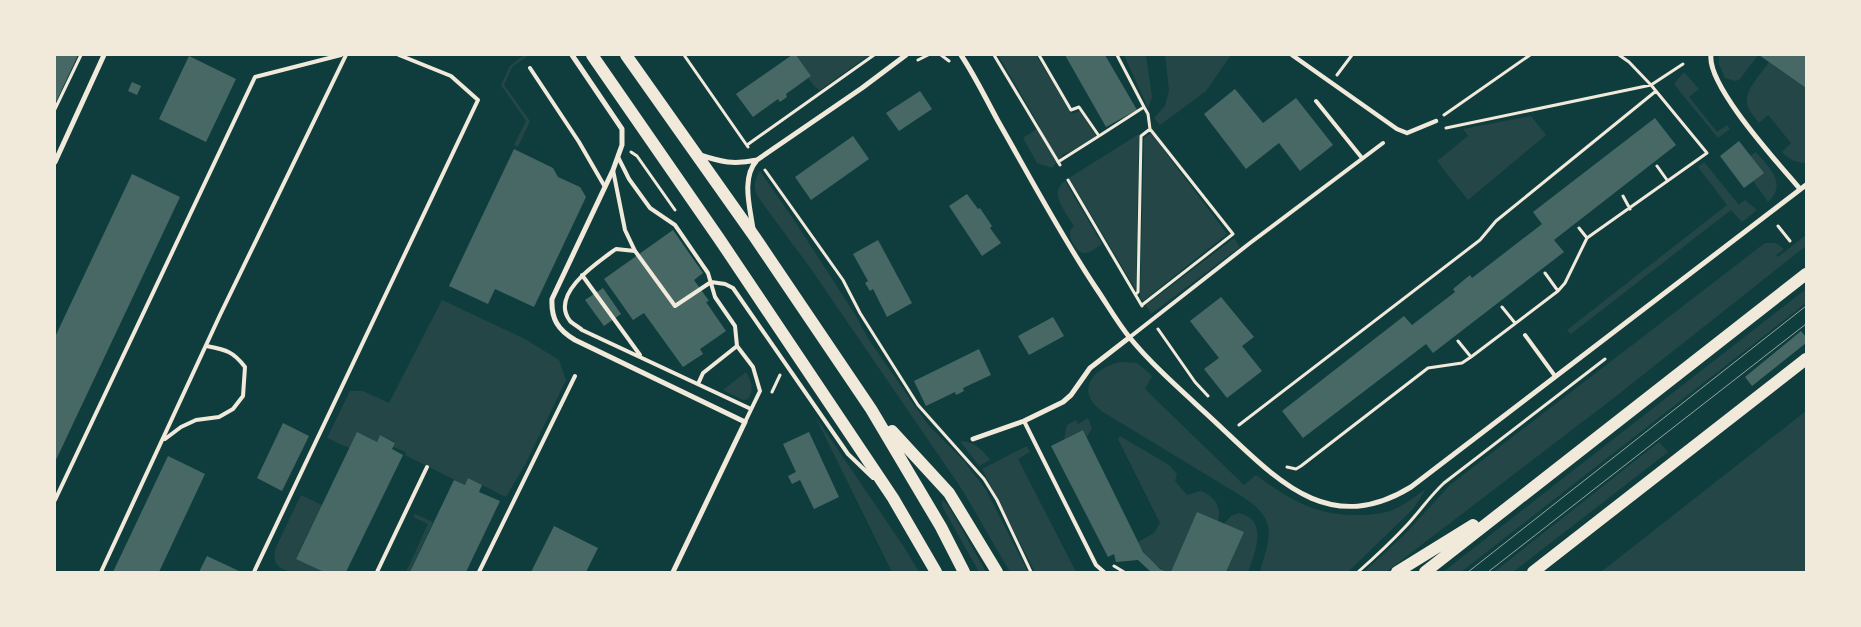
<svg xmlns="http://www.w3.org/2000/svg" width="1861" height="627" viewBox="0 0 1861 627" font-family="'Source Sans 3',sans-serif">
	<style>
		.green { fill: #244646 }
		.building { fill: #486865 }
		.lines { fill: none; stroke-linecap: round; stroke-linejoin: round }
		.path { stroke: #f1e9da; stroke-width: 3 }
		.service { stroke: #f1e9da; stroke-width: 4 }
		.pedestrian { stroke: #f1e9da; stroke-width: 4.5 }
		.minor { stroke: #f1e9da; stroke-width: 5 }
		.primary { stroke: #f1e9da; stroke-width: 12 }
		.tram { stroke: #97a49c; stroke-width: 1 }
	</style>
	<rect width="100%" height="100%" fill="#0f3d3e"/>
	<path class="green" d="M524 55H529L512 67 504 85 530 121 518 147 514 145 526 121 501 85 510 66Z
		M796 55H869L820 90 815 87 808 78 811 76Z
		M998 55H1036L1072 114 1080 111 1096 136 1070 152 1063 154 1052 168 1037 163 1023 138 1040 127Z
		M1124 55H1146L1152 97 1148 108Z
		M1165 55H1231L1206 91 1160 125 1154 118 1165 106 1169 90Z
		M1719 55H1758L1740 79 1736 81 1725 78 1719 64Z
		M1769 62 1806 88V163C1796 163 1789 159 1782 152L1791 143 1768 115 1759 123C1755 117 1748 111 1747 103 1745 89 1762 73 1769 62Z
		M1684 72 1699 89 1689 97 1717 132 1727 125 1730 129 1718 138 1674 84Z
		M1531 116 1546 135 1468 200 1437 161 1468 136 1463 129Z
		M1151 133 1227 234 1143 301 1140 298 1144 138Z
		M1139 134 1136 290 1069 178Z
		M1756 152C1769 168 1788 183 1768 202L1753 181 1750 156Z
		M1704 162 1739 205 1745 200 1757 210 1742 222 1731 210 1571 334 1567 330 1727 205 1698 167Z
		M760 171 796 223 856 316 869 340 910 399 929 426 964 461 986 490 1028 572H1010L963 491 944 463 811 269 758 197C753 188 754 180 760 171Z
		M1065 181 1102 244C1097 247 1090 254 1083 253 1077 252 1069 239 1070 233 1070 230 1072 228 1074 226 1066 213 1048 193 1065 181Z
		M1806 235V246L1615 397 1386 572H1364L1406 533 1450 485 1765 243H1776L1784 249 1776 255 1778 257Z
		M1234 238 1240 247 1151 314 1146 305Z
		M1806 289V303L1461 572H1443Z
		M442 300 525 339 559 360 566 380 526 463 506 497 468 478 465 485 405 455 406 452 393 447 395 442 380 435 377 442 349 448 327 438 350 391H363L389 403Z
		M1121 362 1137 363 1152 376 1145 389 1244 485 1256 475C1290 500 1316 516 1359 515 1371 515 1385 514 1397 508 1407 503 1417 495 1426 489L1413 509 1348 572H1260C1270 536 1279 521 1243 497L1103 412C1073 391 1094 367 1121 362Z
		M746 372C752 383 754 389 748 399L743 400 723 390Z
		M1806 411V572H1601Z
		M815 416 904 547 919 572H892Z
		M1088 418 1092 428 1087 437 1083 430 1064 439 1067 425 1076 420 1078 424Z
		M1120 436 1169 465 1177 474 1175 481 1187 495 1201 491C1214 496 1222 507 1218 521L1171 572C1156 570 1145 555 1138 542L1154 533 1160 523 1118 439Z
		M960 441C974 442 981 448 990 460L979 466Z
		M1659 442 1668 452 1513 572H1494Z
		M1027 446 1030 452 1018 459 1076 572H1035L982 469Z
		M301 495 322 505 296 558 324 572C305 572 264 578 277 545Z
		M942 500 948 505 986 572H979L942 506Z
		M1239 513C1269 520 1255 553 1248 572H1226L1243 533 1224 524 1231 516Z
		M415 514 433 522 410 572H406L428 524 413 517Z"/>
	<path class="building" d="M55 55H78L55 104Z
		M792 55H796L811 76 786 94 787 97 780 102 778 99 753 117 736 94Z
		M1065 55H1105L1137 110 1106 127Z
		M1759 55H1806V88L1769 62Z
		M189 56 236 79 206 142 159 119Z
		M132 82 141 86 137 95 128 91Z
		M1235 89 1263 123 1296 98 1333 145 1300 171 1279 143 1246 169 1204 114Z
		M920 91 932 109 899 131 886 113Z
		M1655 118 1676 145 1554 240 1564 252 1433 353 1426 344 1303 438 1282 411 1404 316 1412 325 1455 292 1453 289 1470 275 1472 278 1542 224 1533 212Z
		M853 136 869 159 811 200 795 177Z
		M1739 141 1764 173 1744 188 1720 156Z
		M514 149 553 168 558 177 580 187 586 197 534 307 495 289 488 304 449 286Z
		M132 174 180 197 55 462V337Z
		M967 194 978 209 980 208 992 226 990 228 1001 243 982 256 949 206Z
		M673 230 703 273 694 280 709 301 706 302 726 331 700 349 703 354 683 367 644 313 633 320 604 279Z
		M878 240 912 303 887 317 873 289 870 291 865 283 868 281 853 254Z
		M603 288 621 314 604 326 585 300Z
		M1221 297 1254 337 1242 346 1262 371 1227 398 1204 369 1219 358 1190 321Z
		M1053 317 1064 336 1029 355 1018 336Z
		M1801 331 1806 337V343L1752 386 1745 377Z
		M979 349 991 375 963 388 964 391 956 395 955 392 926 406 914 381Z
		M283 423 309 436 282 491 257 478Z
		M1083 430 1143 552 1160 569 1168 572H1151L1138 560 1116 562 1114 554 1108 557 1051 446Z
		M357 432 377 442 380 435 395 443 392 449 403 455 346 572H324L296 559Z
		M809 432 839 497 814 509 800 480 792 484 788 476 796 472 783 444Z
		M168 456 205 474 159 572H113Z
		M468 478 482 485 479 492 500 501 466 572H410L454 480 465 485Z
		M1197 512 1244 532 1226 572H1171Z
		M554 526 598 548 586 572H531Z
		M207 556 241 572H199Z"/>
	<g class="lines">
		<path class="path" d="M684 55 748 147
			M941 55 949 61
			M994 55 1060 165
			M1039 55 1071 110 1079 107 1099 136 1058 162
			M1619 55 1629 62 1651 85 1683 64
			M918 60 928 55
			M1337 75 1352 55
			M55 109 81 55
			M1444 115 1530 55
			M1099 136 1144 107 1117 55
			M747 145 874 55
			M631 152 637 156 675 210
			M1657 166 1667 180
			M765 170 843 280 860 313 918 405 984 479 997 500 1031 572
			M1068 180 1142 306
			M1623 196 1630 209
			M1778 226 1790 241
			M1579 228 1587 238
			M1545 273 1558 291
			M1136 294 1138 292 1141 136 1150 129 1148 114 1144 107
			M1142 305 1233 234 1150 129
			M1502 307 1515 323
			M1158 329 1195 382 1208 396
			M1458 341 1471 357
			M772 392 780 375
			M1239 425 1480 240 1496 221 1656 91
			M1287 467 1296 469 1301 466 1428 368 1462 363 1471 357 1558 291 1565 283 1587 238 1707 153 1651 85 1446 128
			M1114 566 1124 572
			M1358 572C1375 557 1392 541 1407 525 1420 511 1430 496 1444 483L1605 359"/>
		<path class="service" d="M530 68 579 142 605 187
			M1316 101 1362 158
			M618 157 629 179 650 208 675 225 708 273 715 297 735 326 737 346 703 373 698 384
			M613 170 625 230 635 251 675 306 711 282 725 284 733 288 848 454 873 478
			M635 251 616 249C598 262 549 294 570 321 573 324 579 327 582 330L751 409
			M582 275 640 355
			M1525 335 1555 376
			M1130 337 1250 243 1383 143
			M737 346 753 367 760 391 745 422
			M1024 421 1096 565 1104 572
			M165 439 181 427 196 420 219 417 233 409 243 396 245 367C233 351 226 350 206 346
			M55 500 255 77 341 55
			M101 572 220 315 346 55
			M254 572 478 100 451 76 399 55
			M377 572 427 467
			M479 572 575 376"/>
		<path class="pedestrian" d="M1292 55 1397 129 1407 133 1436 121"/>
		<path class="minor" d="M572 55 622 129V145L613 170 552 299C551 319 558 330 575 340L745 422 673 572
			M961 55C975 76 986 99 998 121 1030 177 1060 234 1096 288 1107 304 1117 322 1130 338 1158 372 1195 402 1227 433 1283 486 1333 535 1411 487L1806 185
			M1711 55C1707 86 1779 164 1800 189
			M700 155C722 162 733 165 757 160
			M55 162 104 55
			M753 229C750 207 741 178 757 160L862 88 906 55
			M973 439 1024 421 1063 402 1071 395 1090 368 1130 337"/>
		<path class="primary" d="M592 55 720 240 893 498 936 572
			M626 55 754 236 871 409 941 527 964 572
			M892 431 949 493 997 572
			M1397 572 1473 525
			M1425 572 1806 274
			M1533 572 1806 359"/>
		<path class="tram" d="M1468 572 1806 306
			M1488 572 1806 324"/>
	</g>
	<rect width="1861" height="627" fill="none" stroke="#f1e9da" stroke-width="112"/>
</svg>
